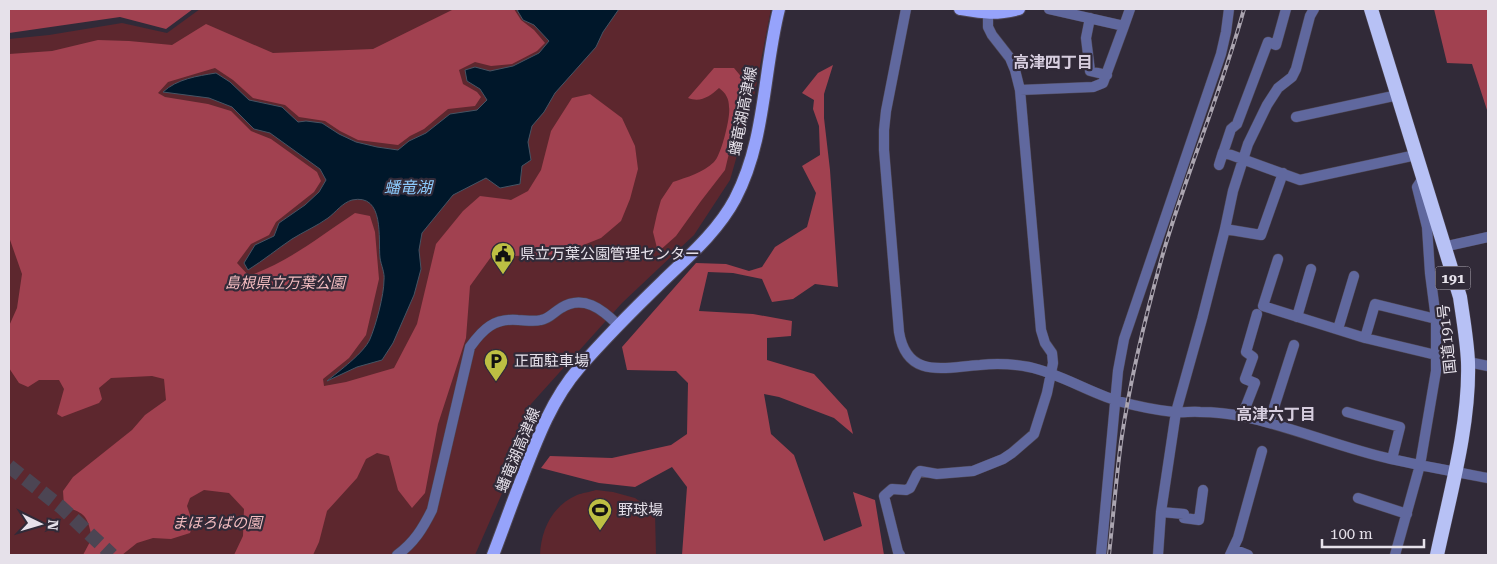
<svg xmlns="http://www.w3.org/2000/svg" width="1497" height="564" viewBox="0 0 1497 564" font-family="'Roboto Serif','Noto Sans JP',serif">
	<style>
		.green { fill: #5d272e }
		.forest { fill: #a14150 }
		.water { fill: #00172a; stroke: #455464 }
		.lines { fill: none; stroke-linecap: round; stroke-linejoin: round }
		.highway-tunnel { stroke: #4c4553; stroke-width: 14; stroke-dasharray: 14 7; stroke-linecap: butt }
		.minor-casing { stroke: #4e4754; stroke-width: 11 }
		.major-casing { stroke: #4e4754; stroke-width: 14 }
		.highway-casing { stroke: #4e4754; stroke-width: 15 }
		.minor { stroke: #60689e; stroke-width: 10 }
		.major { stroke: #96a3fb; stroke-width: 12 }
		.highway { stroke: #b7c1f5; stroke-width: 14 }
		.rail-casing { stroke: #aba5b0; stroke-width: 4 }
		.rail { stroke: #312a38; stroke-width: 2; stroke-dasharray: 5.5; stroke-linecap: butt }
		.labels { text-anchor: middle; stroke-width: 4.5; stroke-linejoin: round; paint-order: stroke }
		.shield { fill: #312a38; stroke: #b0aab5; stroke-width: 1 }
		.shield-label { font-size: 14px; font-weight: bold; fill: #e6e1ea }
		.street-label { font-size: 15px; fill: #e6e1ea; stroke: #312a38 }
		.poi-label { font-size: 15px; fill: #e6e1ea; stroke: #312a38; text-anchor: start }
		.park-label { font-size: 15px; font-style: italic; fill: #f4bdc1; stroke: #312a38 }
		.neighbourhood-label { font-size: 16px; font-weight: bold; fill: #d7cedf; stroke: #312a38 }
		.water-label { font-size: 16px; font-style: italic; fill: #8cc9fb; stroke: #312a38 }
	</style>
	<rect width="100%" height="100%" fill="#312a38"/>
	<path class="green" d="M200 9H771L755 92 730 180 694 235 622 303 531 404 503 491 475 555H9V39L49 35 122 23 167 33Z
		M596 490 613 492 635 498 655 512 656 555H540C541 530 552 506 577 495 582 493 590 492 596 490Z"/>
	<path class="forest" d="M9 9H193L166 29 120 17 9 33Z
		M454 9H514L521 20 534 30 545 43 537 51 512 64 491 66 475 62 459 70 463 84 477 92 481 97 475 106 448 109 424 129 410 136 398 145 358 140 340 131 325 121 299 117 285 105 253 98 233 80 215 68 168 82 158 93 165 97 208 104 231 111 251 131 271 139 317 172 321 181 314 192 276 222 269 235 251 244 237 263 249 276C290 261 319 237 355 213L370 216 375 232 379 279 366 335 349 358 323 379 324 386 346 382 394 368 417 324 436 244 463 211 480 196 511 200 528 191 541 170 551 131 572 98 590 94 622 118 635 146 638 169 630 199 621 221 601 238 561 254 491 257 470 286 466 338 438 424 425 493 412 508 398 490 389 456 377 453 366 459 357 478 327 511 319 542 313 555H234L243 536 244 509 229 493 204 490 190 498 187 506 193 524 190 533 171 539 153 538 137 543 122 555H83L92 538C87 515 86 514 64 506L63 491 73 477 132 430 145 415 166 400 164 379 152 376 111 378 99 388 102 399 99 403 62 417 57 414 64 389 59 380H39L28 387 19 383 9 368V326L17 308 22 274 9 237V54L52 51 98 40 129 41 172 45 206 24 273 53 373 49Z
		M1434 9H1488V113L1472 64 1447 63Z
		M833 65 824 94V118L830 170 838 287 815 284 793 299 772 302 762 279 733 273 708 272 699 311 753 314 792 321 791 336 767 338V360L814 374 847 410 853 434 834 418 779 397 764 394 771 434 794 455 824 541 862 526 853 492 875 500 884 555H682L687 487 672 467 635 487 599 483 541 468 550 456 612 458 671 445 687 434 688 383 676 371 627 370 622 347 696 263 726 264 749 271 762 267 775 247 807 227 816 193 802 166 820 155 819 126 813 109 814 100 802 93 818 73Z
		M714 68H734L744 80 742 99 725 170 701 201 676 236 658 252 653 232 657 214 661 200 673 182C687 177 703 173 714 162 721 156 731 116 729 107 729 99 726 93 719 88 710 96 701 103 688 98Z"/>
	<path class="water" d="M522 9H619L603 32 596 47 555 93 544 112 532 126 528 142 531 160 522 166 520 184 500 188 486 178 453 195 422 233 419 250 421 269 414 295 393 343 382 360 357 367 327 381C339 371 364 353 370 339 376 325 384 295 384 280 385 273 381 265 380 258 378 239 385 193 352 200 342 203 336 212 328 218 317 226 303 232 292 239 277 249 264 260 248 270L244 263 255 245 274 236 279 223 305 205 319 192 326 180 320 169 270 133 254 129 232 107 209 98 163 92C177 79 197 76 216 73L230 82 249 100 282 107 298 122 306 121 322 123 339 134 356 142 377 147 398 150 409 141 426 133 450 114 477 110 487 100 480 89 467 81 465 70 475 67 490 71 513 66 539 53 549 41 534 25 523 20 517 10Z"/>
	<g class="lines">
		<path class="highway-tunnel" d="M9 466 61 507 112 555"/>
		<g class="minor-casing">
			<path id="minor" d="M906 9 886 111 884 130V150L899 332C907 380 945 367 980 365 997 363 1013 364 1029 367 1061 374 1088 392 1118 401 1136 406 1155 410 1174 412 1183 413 1192 411 1200 412 1215 412 1231 414 1246 417 1295 428 1342 448 1391 459 1423 466 1456 472 1488 478
				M1049 9 1124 26 1130 9
				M1286 9 1276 45 1268 42 1237 124 1231 129 1219 165 1223 152 1300 180 1416 155
				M1090 18 1086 38 1090 71 1107 75
				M1020 90 1093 87 1103 83 1124 26
				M1296 117 1398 95
				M1225 229 1261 235 1283 173
				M1443 247 1488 237
				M1278 259 1263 306 1365 338 1436 355
				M1297 317 1311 269
				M1338 329 1354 276
				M1365 338 1375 304 1436 319
				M1468 362 1488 366
				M1347 412 1400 427 1392 459
				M1242 416 1255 383 1245 379 1253 357 1246 352 1257 314
				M1269 423 1294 345
				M1358 498 1407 514
				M1161 512 1184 514V518L1199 520 1203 490
				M1233 549 1248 555
				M397 555C414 543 423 528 432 510L470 347C483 329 494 318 518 320 525 320 533 322 541 320 549 319 554 312 561 308 583 294 602 309 618 325
				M900 555 898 552 884 496 892 489 906 490 910 488 917 474 920 471 937 474 973 471 1003 459 1012 453 1034 434 1047 393 1053 363 1052 353 1045 343 1041 330 1020 90 1015 70 1010 58 992 35 988 27V14
				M1101 555 1118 371 1124 339 1221 54 1226 32 1229 9
				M1158 555 1161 512 1176 412 1202 319 1225 229 1233 191 1248 144 1267 105 1278 88 1292 77 1296 69 1310 16 1314 9
				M1230 555 1238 538 1262 451
				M1395 555 1420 465 1436 371V319L1430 273 1427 227 1417 187 1423 178"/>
		</g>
		<g class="major-casing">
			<path id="major" d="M960 9C984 13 995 15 1019 9
				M493 555C503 529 512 503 522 478 537 439 552 399 579 368 606 337 634 309 663 281 689 256 718 231 735 199 766 140 763 72 779 9"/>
		</g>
		<g class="highway-casing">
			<path id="highway" d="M1371 9 1460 297C1463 318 1467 340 1468 362 1470 424 1450 494 1437 555"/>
		</g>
		<use href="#minor" class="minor"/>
		<use href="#major" class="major"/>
		<use href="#highway" class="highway"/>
		<g class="rail-casing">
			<path id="rail" d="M1109 555C1113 518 1116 480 1121 442 1130 380 1145 318 1162 257 1186 173 1221 93 1244 9"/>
		</g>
		<use href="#rail" class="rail"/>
	</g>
	<defs>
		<g id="civic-pin" transform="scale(1.25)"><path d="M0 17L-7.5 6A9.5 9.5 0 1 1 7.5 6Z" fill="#bdbf43" stroke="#312a38"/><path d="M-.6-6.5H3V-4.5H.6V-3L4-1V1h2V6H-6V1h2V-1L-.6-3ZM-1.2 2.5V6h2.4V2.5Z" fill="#111"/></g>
		<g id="parking-pin" transform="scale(1.25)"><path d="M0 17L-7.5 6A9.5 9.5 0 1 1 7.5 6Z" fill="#bdbf43" stroke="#312a38"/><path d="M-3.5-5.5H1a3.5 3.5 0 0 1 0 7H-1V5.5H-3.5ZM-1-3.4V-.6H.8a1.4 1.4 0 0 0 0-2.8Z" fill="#111"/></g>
		<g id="stadium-pin" transform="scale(1.25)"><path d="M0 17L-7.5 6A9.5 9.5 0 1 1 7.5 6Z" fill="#bdbf43" stroke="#312a38"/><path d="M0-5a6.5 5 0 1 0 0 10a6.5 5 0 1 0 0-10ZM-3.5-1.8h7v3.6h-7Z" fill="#111"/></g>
	</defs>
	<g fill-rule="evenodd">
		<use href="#civic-pin" x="503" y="254"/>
		<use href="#parking-pin" x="496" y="361"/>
		<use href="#stadium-pin" x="600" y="510"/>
	</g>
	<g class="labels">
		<rect class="shield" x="1435.5" y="266.5" width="35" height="23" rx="4"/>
		<g class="shield-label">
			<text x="1453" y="283">191</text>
		</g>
		<g class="street-label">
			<text transform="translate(743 111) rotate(-79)" y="5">蟠竜湖高津線</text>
			<text transform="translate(1447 339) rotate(-96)" y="5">国道191号</text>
			<text transform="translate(518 450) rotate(-67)" y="5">蟠竜湖高津線</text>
		</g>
		<g class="poi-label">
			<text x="520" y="259">県立万葉公園管理センター</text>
			<text x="514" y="366">正面駐車場</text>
			<text x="618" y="515">野球場</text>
		</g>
		<g class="park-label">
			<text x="285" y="288">島根県立万葉公園</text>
			<text x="217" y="528">まほろばの園</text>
		</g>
		<g class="neighbourhood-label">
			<text x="1053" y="68">高津四丁目</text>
			<text x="1276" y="420">高津六丁目</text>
		</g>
		<g class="water-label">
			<text x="408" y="193">蟠竜湖</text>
		</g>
	</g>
	<rect width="1497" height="564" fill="none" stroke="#e6e1ea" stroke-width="20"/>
	<g transform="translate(40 524) rotate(95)" stroke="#312a38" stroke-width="4" paint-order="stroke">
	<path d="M0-4L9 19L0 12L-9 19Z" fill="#e6e1ea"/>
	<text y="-8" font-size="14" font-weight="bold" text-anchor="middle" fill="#e6e1ea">N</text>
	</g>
	<path d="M1322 539v8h102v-8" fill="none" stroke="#e6e1ea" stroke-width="2.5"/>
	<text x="1330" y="539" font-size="15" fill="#e6e1ea" stroke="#312a38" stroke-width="4" paint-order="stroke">100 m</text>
</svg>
